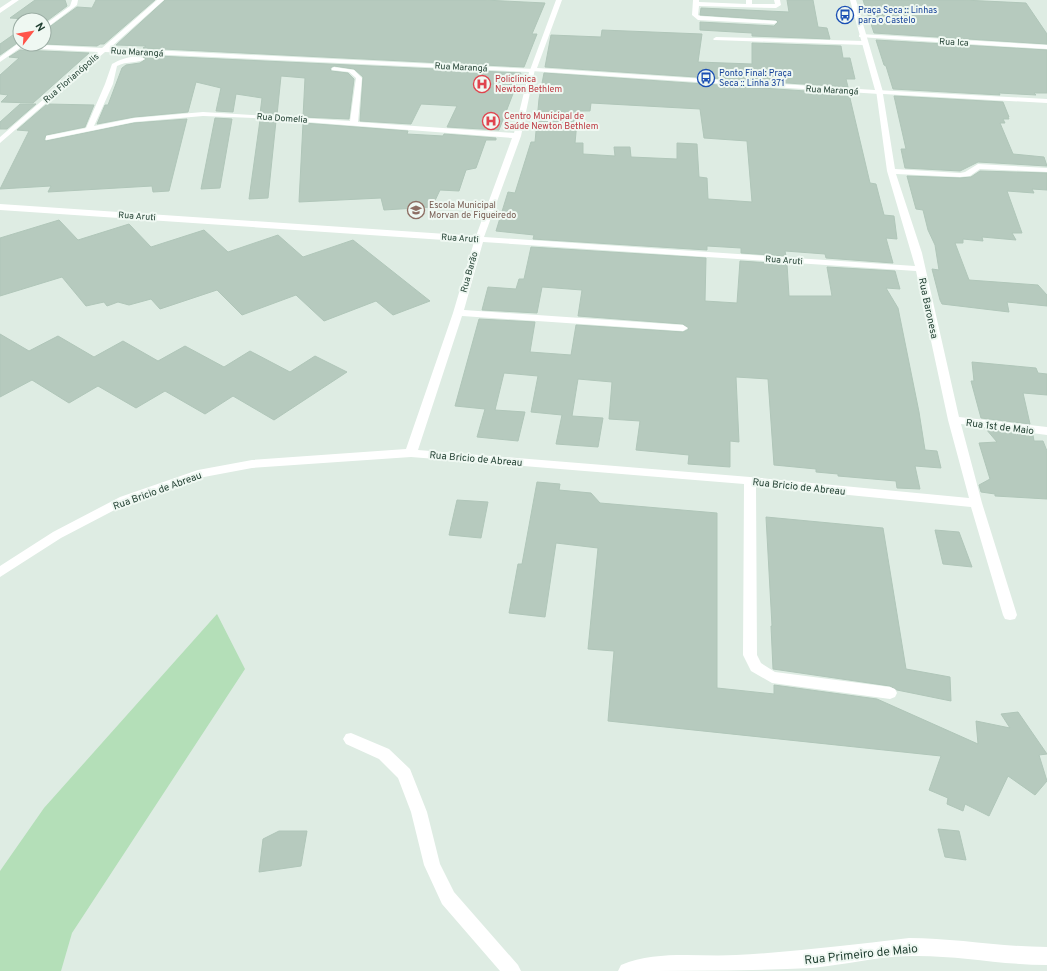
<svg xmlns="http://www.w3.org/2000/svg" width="1047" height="971" viewBox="0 0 1047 971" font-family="Overpass,sans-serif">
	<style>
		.green { fill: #b4dfb8 }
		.building { fill: #b6cabe; stroke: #b0c6b9; fill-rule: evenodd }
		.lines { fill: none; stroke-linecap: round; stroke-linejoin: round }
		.minor { fill: #fff; fill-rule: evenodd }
		.tertiary { fill: #fff; fill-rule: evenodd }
		.labels { text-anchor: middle; stroke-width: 4; stroke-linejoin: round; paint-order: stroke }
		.far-transit-label { font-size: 9px; fill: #164399; stroke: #eff8f2; text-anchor: start }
		.far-street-label { font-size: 9px; fill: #1e3d2f; stroke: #eff8f2 }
		.far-health-label { font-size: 9px; fill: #be3a42; stroke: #eff8f2; text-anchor: start }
		.far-education-label { font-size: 9px; fill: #785e54; stroke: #eff8f2; text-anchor: start }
		.street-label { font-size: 10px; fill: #1e3d2f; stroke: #eff8f2 }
		.near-street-label { font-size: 12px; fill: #1e3d2f; stroke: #eff8f2 }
	</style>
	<rect width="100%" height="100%" fill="#deece3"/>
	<path class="green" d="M217 614 245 669 72 933 61 971H0V871L44 808Z"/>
	<path class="building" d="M35 0H65L67 6 44 23V20L10 18Z
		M96 0H155L104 44H100L97 46 44 44V31L77 7 92 8Z
		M165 0H484L545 3 532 34H537L524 67 143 48 146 46 116 45Z
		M787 0H813L818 27 827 28 830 39 752 36V33L700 30V22L774 26 778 22 776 20 700 15 701 8 789 12Z
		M863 0H963L1026 3 1047 34V44L874 33Z
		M20 30V41L0 55V44Z
		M602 30 702 34 698 62 752 64V43L841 46 843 58H850L855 79H846L848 87 545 67 551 35 601 37Z
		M876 40 1047 50V93H1034L1036 95 999 93 1000 95 893 89 886 66 884 65Z
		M20 50 89 53 33 103 1 102 8 95 0 94V75L19 58 9 57Z
		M136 55 521 73 499 130 447 127 457 106 421 104 411 124 360 121 363 77 354 69 334 66 330 68 331 71 348 73 354 79 349 119 303 117 305 78 281 76 277 115 260 114 262 98 236 94 233 112 216 111 221 88 196 82 188 112 134 117 97 124 105 105H108L122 68 126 65 140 63 146 59 142 56Z
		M544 73 849 94 870 183 876 184 884 215 894 216 897 239 886 238 893 263 826 258 825 254 785 251 786 256 741 253V248L707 246V250L533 239 534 235 496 231 508 192 515 193 531 142H535L539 99ZM591 103 700 109 704 138 747 141 752 202 708 199 707 178 699 177 697 144 677 143V159L631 157 630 147H614L615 156 583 154V143H575L578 111H590Z
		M894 96 1003 102 1009 117H1008L1009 119H1003L1005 123H1000L1013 154 1044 157 1047 166 978 162 960 171 905 168 901 149H906Z
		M20 104H36L7 129H0V122Z
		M47 104 94 105 85 127 46 135 44 140 46 141 134 123 187 119 169 191 153 192 152 186 48 192 51 186 0 189 29 131 17 130Z
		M215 118 232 119 220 188 201 189Z
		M260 120 276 121 268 198 249 199Z
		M303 123 408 131 407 134 443 136 444 134 496 138V140H486L476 168 466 170 459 191 440 190 432 207 384 210 381 198 299 202Z
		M980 171 1047 173V190L1032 189 1034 193 1007 191 1022 233H1012L1016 240 982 237 983 241 963 239V243H955L969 280 1038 285 1047 295V306L1007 302 1009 312 942 304 940 300 932 269 939 270 935 245 928 230 923 210 916 209 907 176 960 178 971 177Z
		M59 220 78 240 129 224 151 247 204 230 228 252 278 235 303 257 353 240 430 301 393 315 376 301 324 321 296 295 242 315 217 290 160 309 151 299 129 305 118 302 107 306 104 302 86 306 62 277 0 296V238Z
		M531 247 706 258 705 301 737 303 740 261 787 264 789 296H832L827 267 895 271 900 289 886 288 898 308 919 412 925 450 937 451 941 468 915 466 920 489 897 488 896 481 838 476V474L816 472V469L774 465 768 379 736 377 739 442 730 441V467L688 464 689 455 636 450 640 421 609 419 612 382 578 379 572 416 603 418 598 447 556 444 562 415 531 412 538 376 504 373 495 410 525 412 518 441 477 437 485 409 455 406 479 319 535 322 530 352 571 355 576 325 683 332 689 329 683 324 578 316 582 290 542 287 537 313 482 310 488 287 516 289 519 279H524Z
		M0 334 29 351 58 336 94 357 123 341 158 361 185 346 224 367 250 351 290 372 315 356 347 372 274 420 233 396 205 414 165 391 136 408 98 386 69 403 32 380 0 397Z
		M972 362 1036 368 1038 373 1047 374V395L1023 393 1030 424 981 418 971 381H974Z
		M986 429 1033 435 1034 441H1043L1047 451V499L995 496V494L981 492 979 485 990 479 979 443 997 442Z
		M537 482 560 484 559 490 591 493 600 503 717 513V688L774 694V685L877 699 978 744 976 721 1010 728 1001 714 1018 712 1047 754 1039 755 1047 781 1035 795 1008 776 989 816 965 804 963 811 947 804 948 798 929 790 941 756 608 721 614 651 588 649 598 548 556 543 545 617 509 613 518 564H522Z
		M457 500 488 502 481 538 449 535Z
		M766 517 883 528 906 669 950 677 951 701 897 690 890 686 773 669 771 626H772Z
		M935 530 959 532 972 567 943 564Z
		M938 829 959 831 966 860 945 857Z
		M279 831H307L301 866 259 872 263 839Z"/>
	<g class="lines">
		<path class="minor" d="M12 0H19L0 13V8Z
			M72 0H78L77 5 44 30V25L70 6Z
			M157 0H164L110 48 535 69 521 136 484 237 915 266 887 171 876 90 1047 99V103L883 94 895 169 960 173 965 172 978 164 1047 168V172L980 169 970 176 960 177 896 174 922 253 959 417 1047 427V435L961 424 982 503 1017 615 1015 619 1010 620 1005 619 1003 615 971 507 756 486 757 655 761 663 775 672 890 687 895 689 897 693 895 697 890 699 772 683 751 671 743 655 744 484 411 457 252 468 204 477 128 503 61 538 0 577V566L53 532 120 497 198 470 252 460 406 449 453 313 474 242 0 210V204L476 236 512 138 254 118 203 116 134 122 46 140V136L86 128 105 84 112 64C121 59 136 53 145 59 140 63 126 61 117 66L113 84 94 126 134 118 203 112 350 121 356 78 349 72 332 70V68L334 67 354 70 362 78 358 122 514 133 529 72 105 52 0 143V137L98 52 20 48 0 62V57L20 42V44H24L102 48ZM483 242 916 271 948 420 969 498 750 477 418 450 462 316 683 331 688 328 683 325 464 310Z
			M693 0H699V2L746 4V0H752V4H775L774 0H780L781 5 776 8 699 6 698 15 700 16 776 21 777 22 774 24 698 20 692 15Z
			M861 34 1047 45V49L859 37V35Z
			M716 37 864 41 867 43 864 45 714 40 713 39Z
			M351 733 389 749 410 769 427 812 440 864 454 892 518 965 521 971H500L442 904 424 865 411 812 398 778 379 759 346 744 343 739 346 734Z
			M909 938C955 938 1001 947 1047 947V965C1001 965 957 955 911 956 878 956 845 965 812 968 747 971 683 971 618 971L621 965C657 950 697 957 736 955 794 952 851 945 909 938Z"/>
		<path class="tertiary" d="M556 0H562L537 68 875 90 850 0H856L883 92 879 94 531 71 530 70Z"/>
	</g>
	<defs>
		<g id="bus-ring" transform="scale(0.9)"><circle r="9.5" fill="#eff8f2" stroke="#1a4fb4" stroke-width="1.5"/><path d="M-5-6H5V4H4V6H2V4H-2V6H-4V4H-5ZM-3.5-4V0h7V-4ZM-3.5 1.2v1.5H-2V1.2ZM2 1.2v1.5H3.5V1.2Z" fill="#1a4fb4"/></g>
		<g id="hospital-ring" transform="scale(0.9)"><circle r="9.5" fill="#eff8f2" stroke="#e0444e" stroke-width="1.5"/><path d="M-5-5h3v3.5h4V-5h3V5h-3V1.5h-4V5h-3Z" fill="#e0444e"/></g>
		<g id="school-ring" transform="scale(0.9)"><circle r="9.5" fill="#eff8f2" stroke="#8d6e63" stroke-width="1.5"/><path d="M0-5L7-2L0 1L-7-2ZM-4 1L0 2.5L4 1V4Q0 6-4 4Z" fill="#8d6e63"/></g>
	</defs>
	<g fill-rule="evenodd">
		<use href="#bus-ring" x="845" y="15"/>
		<use href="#bus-ring" x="706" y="78"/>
		<use href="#hospital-ring" x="482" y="84"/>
		<use href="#hospital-ring" x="491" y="121"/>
		<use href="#school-ring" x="416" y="210"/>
	</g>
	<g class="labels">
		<g class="far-transit-label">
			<text x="858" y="13">Praça Seca :: Linhas<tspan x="858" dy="10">para o Castelo</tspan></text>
			<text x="719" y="76">Ponto Final: Praça<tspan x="719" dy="10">Seca :: Linha 371</tspan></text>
		</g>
		<g class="far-street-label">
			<text transform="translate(954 42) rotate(3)" y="3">Rua Ica</text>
			<text transform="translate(137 52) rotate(3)" y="3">Rua Marangá</text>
			<text transform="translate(461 67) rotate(3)" y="3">Rua Marangá</text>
			<text transform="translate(71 78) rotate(-41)" y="3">Rua Florianópolis</text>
			<text transform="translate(832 90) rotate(3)" y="3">Rua Marangá</text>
			<text transform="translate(282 118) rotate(4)" y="3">Rua Domelia</text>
			<text transform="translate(137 216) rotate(4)" y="3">Rua Aruti</text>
			<text transform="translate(460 238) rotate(4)" y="3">Rua Aruti</text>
			<text transform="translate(784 260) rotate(4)" y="3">Rua Aruti</text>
			<text transform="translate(469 272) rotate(-74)" y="3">Rua Barão</text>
		</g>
		<g class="far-health-label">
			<text x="495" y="82">Policlinica<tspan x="495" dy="10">Newton Bethlem</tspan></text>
			<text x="504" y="119">Centro Municipal de<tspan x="504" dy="10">Saúde Newton Bethlem</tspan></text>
		</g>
		<g class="far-education-label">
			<text x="429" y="208">Escola Municipal<tspan x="429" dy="10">Morvan de Figueiredo</tspan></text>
		</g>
		<g class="street-label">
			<text transform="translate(929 308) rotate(78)" y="4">Rua Baronesa</text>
			<text transform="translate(1000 426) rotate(7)" y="4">Rua 1st de Maio</text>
			<text transform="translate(476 458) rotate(5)" y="4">Rua Bricio de Abreau</text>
			<text transform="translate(799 486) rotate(6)" y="4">Rua Bricio de Abreau</text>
			<text transform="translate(157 490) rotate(-20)" y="4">Rua Bricio de Abreau</text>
		</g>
		<g class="near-street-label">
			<text transform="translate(861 954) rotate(-6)" y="4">Rua Primeiro de Maio</text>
		</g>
	</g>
	<g transform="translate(32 32) rotate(59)"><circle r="19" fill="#eff8f2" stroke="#9bada4"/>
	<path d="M0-3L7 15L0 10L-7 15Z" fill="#ff5449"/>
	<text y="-6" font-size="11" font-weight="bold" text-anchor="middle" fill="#1e3d2f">N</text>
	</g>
</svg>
